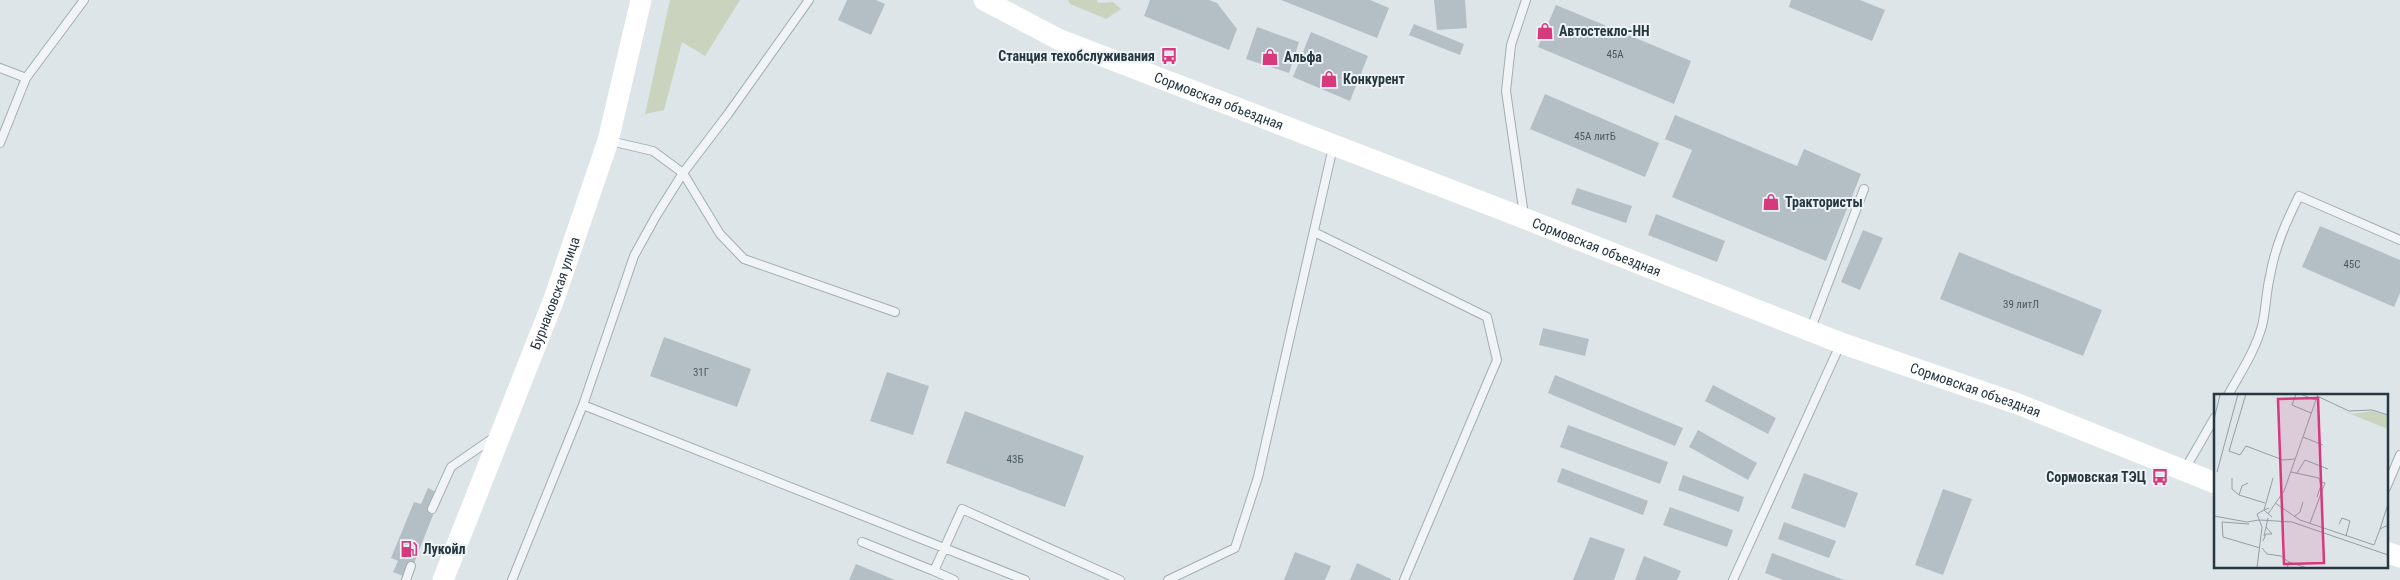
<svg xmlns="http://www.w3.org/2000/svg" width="2400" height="580" viewBox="0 0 2400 580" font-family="'Roboto Condensed',sans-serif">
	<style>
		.green { fill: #c9d3be }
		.building { fill: #b4bfc5 }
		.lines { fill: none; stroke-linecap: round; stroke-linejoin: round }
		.lane-casing { stroke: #a2adb2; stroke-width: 10 }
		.lane { stroke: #f0f4f6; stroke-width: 8 }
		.secondary { stroke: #fff; stroke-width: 21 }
		.labels { text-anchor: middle; stroke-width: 4; stroke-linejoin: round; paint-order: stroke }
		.number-label { font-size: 11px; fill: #4a5961 }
		.poi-label { font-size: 14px; font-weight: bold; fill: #263740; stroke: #edf3f6; text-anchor: start }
		.street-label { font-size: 14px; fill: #263740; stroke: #edf3f6 }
		.inset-road { fill: none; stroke: #949fa5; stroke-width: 1 }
		.view { fill: #d7397d; fill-opacity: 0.15; stroke: #d7397d; stroke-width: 2.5 }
		.inset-edge { fill: none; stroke: #263740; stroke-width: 2.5 }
	</style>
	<rect width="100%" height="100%" fill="#dde5e8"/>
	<path class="green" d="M670 0H740L705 56 682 42 664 110 645 114Z
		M1068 0H1097L1098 3 1113 2 1121 9 1106 19 1070 4Z"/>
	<path class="building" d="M847 0H876L885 4 871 35 838 20Z
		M1150 0H1209L1217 3 1237 29 1229 50 1144 16Z
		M1281 0H1370L1389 8 1377 38Z
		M1434 0H1465L1467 28 1437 30Z
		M1791 0H1860L1885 10 1872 41 1789 7Z
		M1556 5 1691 61 1674 104 1538 47Z
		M1414 24 1464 44 1460 55 1409 35Z
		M1257 27 1299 42 1289 73 1246 59Z
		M1311 32 1368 56 1350 101 1293 77Z
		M1545 94 1659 143 1645 177 1530 129Z
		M1675 115 1797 166 1804 149 1861 174 1826 261 1672 197 1692 150 1665 139Z
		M1577 188 1632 206 1626 223 1571 204Z
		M1656 214 1725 241 1717 262 1648 235Z
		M2320 226 2400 260V293L2394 307 2302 267Z
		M1863 230 1883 238 1860 290 1841 282Z
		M1959 252 2102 310 2083 356 1940 299Z
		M1543 328 1589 339 1585 356 1539 345Z
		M664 337 751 369 737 407 650 376Z
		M887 372 929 386 913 435 870 421Z
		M1555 375 1683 428 1675 446 1548 393Z
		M1713 385 1776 418 1768 434 1705 401Z
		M965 411 1084 456 1065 507 946 463Z
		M1568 425 1668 462 1660 484 1560 447Z
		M1698 430 1757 463 1748 480 1689 447Z
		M1562 468 1648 501 1643 515 1557 482Z
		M1804 473 1858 493 1845 528 1791 508Z
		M1683 475 1744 497 1739 512 1678 490Z
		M428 488 436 492 435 510 413 566 408 565 403 576 393 572 398 561 391 558 414 502 421 504Z
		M1943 489 1972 499 1943 575 1915 565Z
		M1670 507 1733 530 1727 547 1663 525Z
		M1784 522 1836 541 1829 558 1778 539Z
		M1590 537 1625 549 1614 580H1573Z
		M1295 552 1331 566 1325 580H1284Z
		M1772 553 1844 580H1783L1765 573Z
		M1644 556 1681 571 1677 580H1635Z
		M1357 563 1391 579V580H1350Z
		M856 564 895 580H849Z"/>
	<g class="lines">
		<g class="lane-casing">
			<path id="lane" d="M0 68 26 78 84 0
				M610 141 653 151 683 173 720 234 744 259 895 312
				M0 143 26 78
				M1524 215 1506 91 1511 45 1526 0
				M1314 232 1487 317 1497 360 1404 580
				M1811 328 1864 189
				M2228 395C2241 372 2255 351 2262 326 2266 310 2266 292 2270 276 2275 247 2286 222 2299 196L2400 240
				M583 405 1025 580
				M2185 469 2215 417
				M2386 488 2400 455
				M432 509 451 467 493 438
				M862 542 934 571
				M406 580 411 566
				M512 580 583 405 634 256 656 216 683 173 728 114 809 0
				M954 580 934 571 962 509 1120 580
				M1168 580 1235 548 1258 477 1333 147
				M1733 580 1840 345"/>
		</g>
		<use href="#lane" class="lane"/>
		<g class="secondary">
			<path id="s1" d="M984 0 1058 39 1508 212 1841 343 2018 404 2215 483"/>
			<path d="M2386 552 2400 557"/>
			<path id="s2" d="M443 580 554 299 608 141 641 0"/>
		</g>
	</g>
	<defs>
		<g id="shop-bare" transform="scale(1.35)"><path d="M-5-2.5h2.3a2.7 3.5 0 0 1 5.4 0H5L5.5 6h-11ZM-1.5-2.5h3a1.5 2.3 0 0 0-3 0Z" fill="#d7397d" stroke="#edf3f6" stroke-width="2.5" paint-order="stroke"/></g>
		<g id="bus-bare" transform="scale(1.35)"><path d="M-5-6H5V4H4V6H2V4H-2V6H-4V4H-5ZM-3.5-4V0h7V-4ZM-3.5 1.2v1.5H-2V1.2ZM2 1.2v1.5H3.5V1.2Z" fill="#d7397d" stroke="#edf3f6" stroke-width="2.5" paint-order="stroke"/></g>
		<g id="fuel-bare" transform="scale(1.35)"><path d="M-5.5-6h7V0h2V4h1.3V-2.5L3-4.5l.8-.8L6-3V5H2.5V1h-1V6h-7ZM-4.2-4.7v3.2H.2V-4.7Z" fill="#d7397d" stroke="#edf3f6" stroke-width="2.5" paint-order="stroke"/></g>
	</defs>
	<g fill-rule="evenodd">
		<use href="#shop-bare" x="1545" y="31"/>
		<use href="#bus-bare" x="1169" y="56"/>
		<use href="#shop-bare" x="1270" y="57"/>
		<use href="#shop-bare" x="1329" y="79"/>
		<use href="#shop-bare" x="1771" y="202"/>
		<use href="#bus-bare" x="2160" y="477"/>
		<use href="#fuel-bare" x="409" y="549"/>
	</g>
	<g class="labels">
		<g class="number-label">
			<text x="1615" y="58">45А</text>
			<text x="1595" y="140">45А литБ</text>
			<text x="2352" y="268">45С</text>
			<text x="2021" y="308">39 литЛ</text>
			<text x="701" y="376">31Г</text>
			<text x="1015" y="463">43Б</text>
		</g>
		<g class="poi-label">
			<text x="1559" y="36">Автостекло-НН</text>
			<text x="1155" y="61" text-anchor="end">Станция техобслуживания</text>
			<text x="1284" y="62">Альфа</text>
			<text x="1343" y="84">Конкурент</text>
			<text x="1785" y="207">Трактористы</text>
			<text x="2146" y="482" text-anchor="end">Сормовская ТЭЦ</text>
			<text x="423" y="554">Лукойл</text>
		</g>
		<g class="street-label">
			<text dy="5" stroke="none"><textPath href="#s1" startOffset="256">Сормовская объездная</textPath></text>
			<text dy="5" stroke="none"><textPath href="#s1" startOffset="661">Сормовская объездная</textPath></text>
			<text dy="5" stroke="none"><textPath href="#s2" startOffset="308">Бурнаковская улица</textPath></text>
			<text dy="5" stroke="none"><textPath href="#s1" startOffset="1066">Сормовская объездная</textPath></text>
		</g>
	</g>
	<g transform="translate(2214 394)">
		<rect width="174" height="174" fill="#dde5e8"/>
		<path d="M121 14 138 20 159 17 174 22V35Z" fill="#c9d3be"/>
		<path class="inset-road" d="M32 0 15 57 26 61 32 52 69 66 81 65M82 0 78 11 97 19M86 0 102 6M103 2 135 17 158 16 174 21M0 25 6 1M89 43 109 51M3 78 24 0M77 78 105 84 107 91 103 103M83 79 91 66 114 75M18 84V95L25 101M34 89 28 92 25 101 51 109M61 109 86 126 160 151 166 135 174 131M55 114 50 116 59 84M54 120 70 97 104 0M0 122 33 128 45 126M80 123 86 118 89 108M46 126 78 128 174 161M96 129 111 89 107 88M35 130 8 128 9 143 46 154M125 130 128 124 136 127 132 142M166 135 174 110M50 142 54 124M49 147 52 140H58L52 133M48 154 53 160 67 162 75 168 73 174M75 168 93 174M43 174 48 133 43 120 50 116 58 123"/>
		<path class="view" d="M104 4 110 169 70 170 64 5Z"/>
		<rect width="174" height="174" class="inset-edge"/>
	</g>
</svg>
